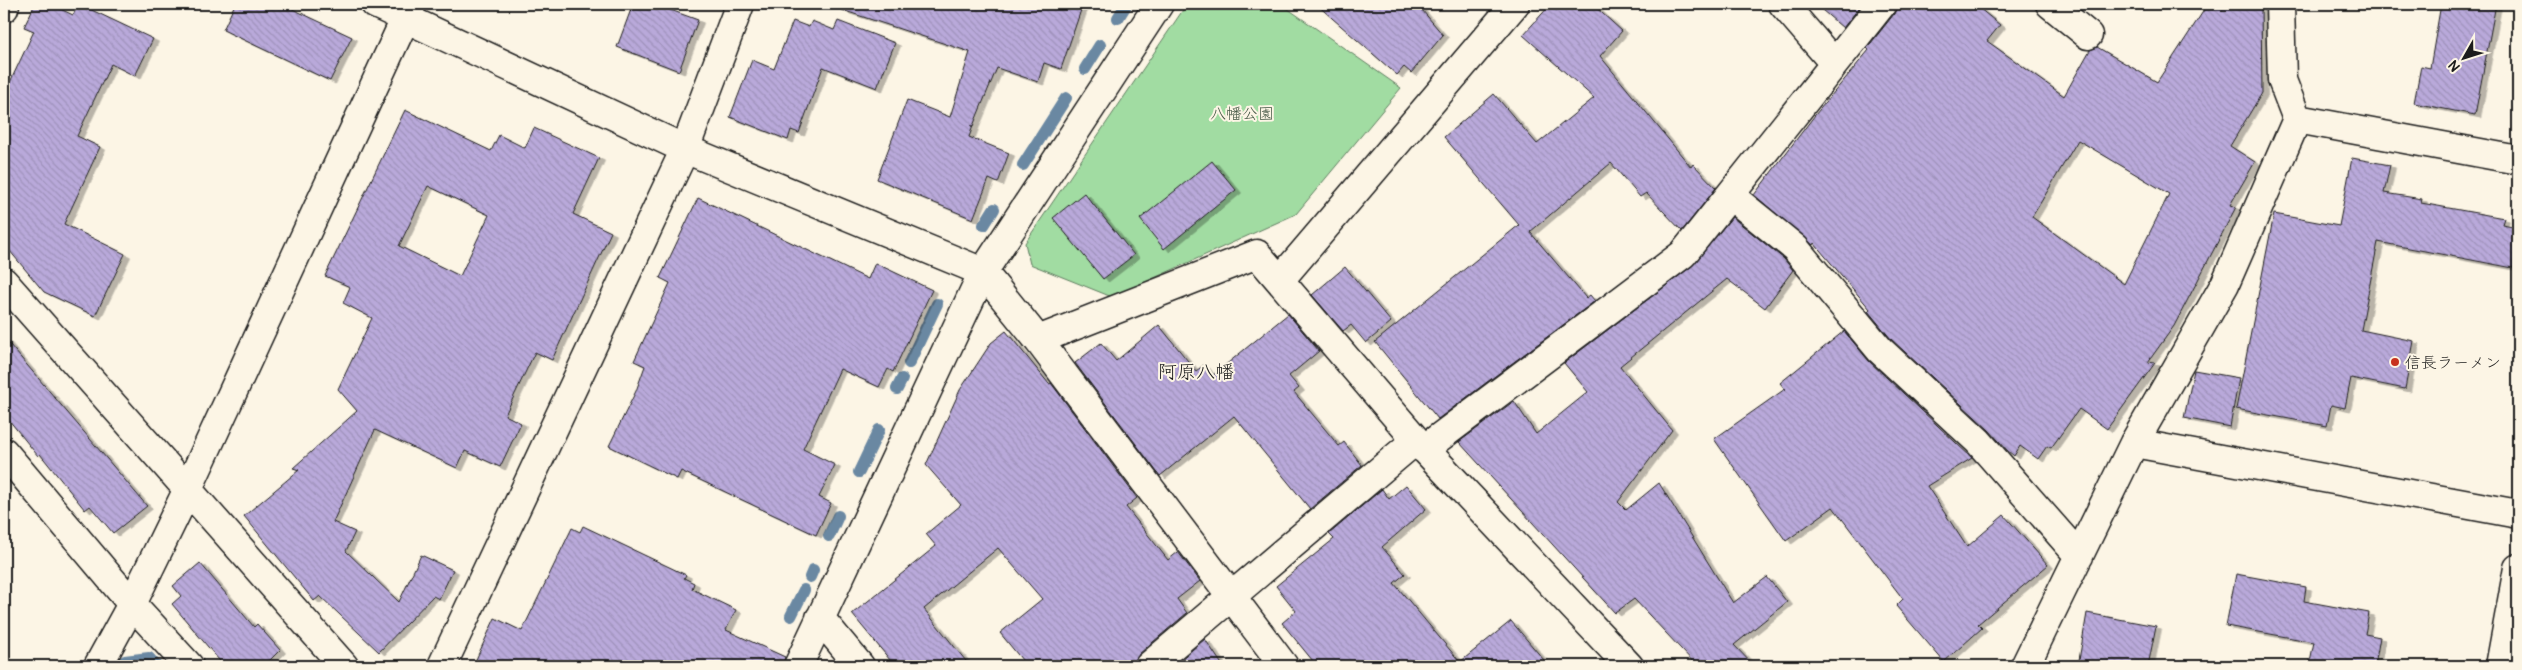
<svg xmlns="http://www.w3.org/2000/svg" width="2522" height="670" viewBox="0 0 2522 670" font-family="Pangolin,'Klee One',sans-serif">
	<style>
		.green { fill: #a1dca2; stroke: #5e7c5f }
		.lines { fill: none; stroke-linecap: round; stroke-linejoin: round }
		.stream { stroke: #6a88a2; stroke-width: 12 }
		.building { fill: url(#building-back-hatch); stroke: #1c1c1c; fill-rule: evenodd; filter: url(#shadow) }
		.minor-casing { stroke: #1c1c1c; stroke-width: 31 }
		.minor { stroke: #fcf5e5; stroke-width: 28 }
		.poi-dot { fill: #c8321e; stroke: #fcf5e5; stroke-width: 2 }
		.labels { text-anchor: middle; stroke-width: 4; stroke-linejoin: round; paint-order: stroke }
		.park-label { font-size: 16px; fill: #445644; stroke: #fcf5e5 }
		.poi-label { font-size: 16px; fill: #1c1c1c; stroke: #fcf5e5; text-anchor: start }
		.quarter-label { font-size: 19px; fill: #1c1c1c; stroke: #fcf5e5 }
	</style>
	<defs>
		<pattern id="building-back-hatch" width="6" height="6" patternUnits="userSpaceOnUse" patternTransform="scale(1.25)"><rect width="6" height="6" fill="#b9a9da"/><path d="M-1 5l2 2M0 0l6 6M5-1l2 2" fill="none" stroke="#9e91ba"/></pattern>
		<filter id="shadow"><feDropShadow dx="5.5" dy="3" stdDeviation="0" flood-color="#0004"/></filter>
	</defs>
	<rect width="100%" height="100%" fill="#fcf5e5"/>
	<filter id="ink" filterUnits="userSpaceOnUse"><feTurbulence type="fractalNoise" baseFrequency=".02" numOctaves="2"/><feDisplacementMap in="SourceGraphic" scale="10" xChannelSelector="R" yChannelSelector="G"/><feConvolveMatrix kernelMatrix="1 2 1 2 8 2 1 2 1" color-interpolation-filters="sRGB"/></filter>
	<g filter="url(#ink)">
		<path class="green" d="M1187 4H1281L1401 88 1296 214 1112 297 1030 264 1025 243Z"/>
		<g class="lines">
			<path class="stream" d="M1118 18 1126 5
				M1085 69 1100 45
				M1023 165 1066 98
				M984 225 994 209
				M909 363 937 304
				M897 389 902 379
				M859 472 879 430
				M829 536 838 516
				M810 577 813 570
				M791 616 804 590
				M123 666 125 661 149 658 156 666"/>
		</g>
		<path class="building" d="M35 4H50L73 15 79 4 153 39 135 76 111 64 77 136 100 147 64 224 125 254 95 316 44 292 4 244V95L34 31 24 27Z
			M235 4H282L352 37 330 81 223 30Z
			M633 4H654L698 20 679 71 617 47Z
			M843 4H1083L1061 69 1044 63 1038 82 997 68 973 126H971H973L969 137 1009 153 998 183 989 179 973 219 877 179 907 100 950 117 970 52 842 10Z
			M1316 4H1417L1443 35 1411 73 1404 67 1397 75Z
			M1551 4H1592L1622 31 1600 56 1691 167 1693 164 1716 188 1682 231 1646 193 1640 197 1611 163 1530 232 1586 298 1590 295 1595 301 1438 419 1375 342 1519 225 1444 137 1494 94 1537 144 1594 98 1523 35Z
			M1815 4H1862L1843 28Z
			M1897 4H1974L2000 25 1987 41 2064 96 2090 50 2097 47 2157 82 2208 4H2261L2262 93 2230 146 2255 162 2230 205 2236 207 2174 326 2148 362 2155 363 2107 429 2079 409 2051 448 2047 446 2038 459 2020 446 2014 456 2008 451 1989 430 1891 339 1868 311 1870 309 1814 243 1813 245 1754 195 1815 115 1869 50 1867 48 1894 14ZM2078 140 2169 194 2124 284 2032 217Z
			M2441 4H2496L2475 115 2414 103 2421 66 2430 68Z
			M793 21 809 27 812 21 834 30 838 21 895 43 877 88 823 67 799 133 791 130 788 140 730 117 752 60 774 69Z
			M405 110 491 151 499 135 525 148 534 128 599 158 573 214 611 232 552 360 535 352 505 415 521 423 500 467 465 451 457 468 375 430 333 522 355 532 346 551 399 602 421 555 453 570 439 599 433 596 379 652 320 596 314 601 244 516 299 470 293 468 357 411 338 389 372 318 343 303 350 287 325 276ZM428 186 489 215 460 276 399 246Z
			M2352 158 2390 165 2384 193 2422 199 2421 203 2504 218 2502 224 2518 227 2513 268 2378 242 2361 330 2414 341 2405 389 2351 378 2345 408 2331 405 2327 426 2236 409 2274 214 2339 226Z
			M1212 161 1236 190 1164 249 1140 219Z
			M1084 193 1134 255 1103 279 1053 218Z
			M698 198 868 279 875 263 932 290 893 372 888 369 879 387 840 369 803 449 835 465 819 497 831 503 816 535 681 471 677 479 609 446 636 391 645 366 634 361 670 283 660 278Z
			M1732 217 1784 259 1793 270 1765 308 1727 279 1620 366 1672 430 1618 502 1626 510 1659 483 1733 603 1767 577 1787 602 1734 645 1754 666H1697L1634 599 1615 613 1459 442 1514 401 1536 434 1588 392 1564 363 1692 266Z
			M1345 267 1391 322 1366 343 1351 325 1343 331 1312 295Z
			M1288 314 1319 351 1289 376 1299 388 1294 392 1339 446 1344 442 1362 465 1310 509 1234 416 1160 476 1075 363 1101 343 1116 361 1159 325 1196 371 1204 365 1212 376Z
			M1006 331 1049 384 1051 383 1137 498 1126 507 1168 560 1178 552 1200 581 1177 599 1187 613 1139 654 1134 666H1027L1000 633 1042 599 998 548 924 609 970 666H895L852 614 936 546 926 534 961 505 926 465 960 390 991 343Z
			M1844 331 1869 361 1972 458 1927 486 1967 547 2004 515 2048 565 1978 624 1982 628 1944 662 1896 606 1903 599 1833 507 1786 541 1714 439 1785 389 1780 383Z
			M4 338 147 506 113 533 90 506 85 510 40 454 38 456 4 414Z
			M2194 370 2239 378 2230 427 2184 418Z
			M1406 485 1426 509 1382 547 1405 574 1394 583 1460 662 1511 621 1549 666H1317L1282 623 1296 611 1276 586 1334 539 1329 534 1382 489 1389 499Z
			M583 526 686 575 684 578 694 583 692 589 736 610 726 630 785 657 783 666H473L495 618 522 631 572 528 580 532Z
			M200 563 254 627 257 624 280 650 264 666H224L172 604 181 596 173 586Z
			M2236 574 2306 587 2304 601 2369 613 2365 634 2380 637 2375 666H2309L2314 642 2226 626Z
			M2087 613 2156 626 2148 666H2078Z
			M1205 639 1223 666H1173Z"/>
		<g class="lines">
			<g class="minor-casing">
				<path id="minor" d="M375 4 685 149 983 272 1038 340 1284 666
					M1783 4 1834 63
					M2050 4 2088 35
					M4 8 5 4
					M2297 119 2518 160
					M1731 196 1795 248 1880 350 1978 441 2079 556
					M1280 280 1515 4
					M4 282 344 666
					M1038 340 1257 254 1416 440 1629 666
					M2134 443 2518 514
					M1424 449 1683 254 1882 4
					M4 452 132 604 189 666
					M820 618 860 666
					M98 666 132 604 188 489 412 4
					M442 666 685 149 740 4
					M798 666 983 272 1159 4
					M1149 666 1416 440
					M2025 666 2134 443 2225 284 2297 119 2282 80 2280 4
					M2500 666 2518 568"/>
			</g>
			<use href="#minor" class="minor"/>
		</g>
	</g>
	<circle class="poi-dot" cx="2395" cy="362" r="5"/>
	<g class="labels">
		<g class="park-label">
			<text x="1242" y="119">八幡公園</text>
		</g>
		<g class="poi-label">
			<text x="2405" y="368">信長ラーメン</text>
		</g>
		<g class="quarter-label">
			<text x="1196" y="378">阿原八幡</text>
		</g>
	</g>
	<rect width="2522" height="670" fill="none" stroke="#fcf5e5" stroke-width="20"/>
	<rect x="10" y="10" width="2502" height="650" fill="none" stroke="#1c1c1c" stroke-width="2" filter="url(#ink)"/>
	<g transform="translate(2464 58) rotate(231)" stroke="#fcf5e5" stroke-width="4" paint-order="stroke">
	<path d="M0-4L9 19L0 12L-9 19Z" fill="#1c1c1c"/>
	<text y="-8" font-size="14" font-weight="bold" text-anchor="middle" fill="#1c1c1c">N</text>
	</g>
</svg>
